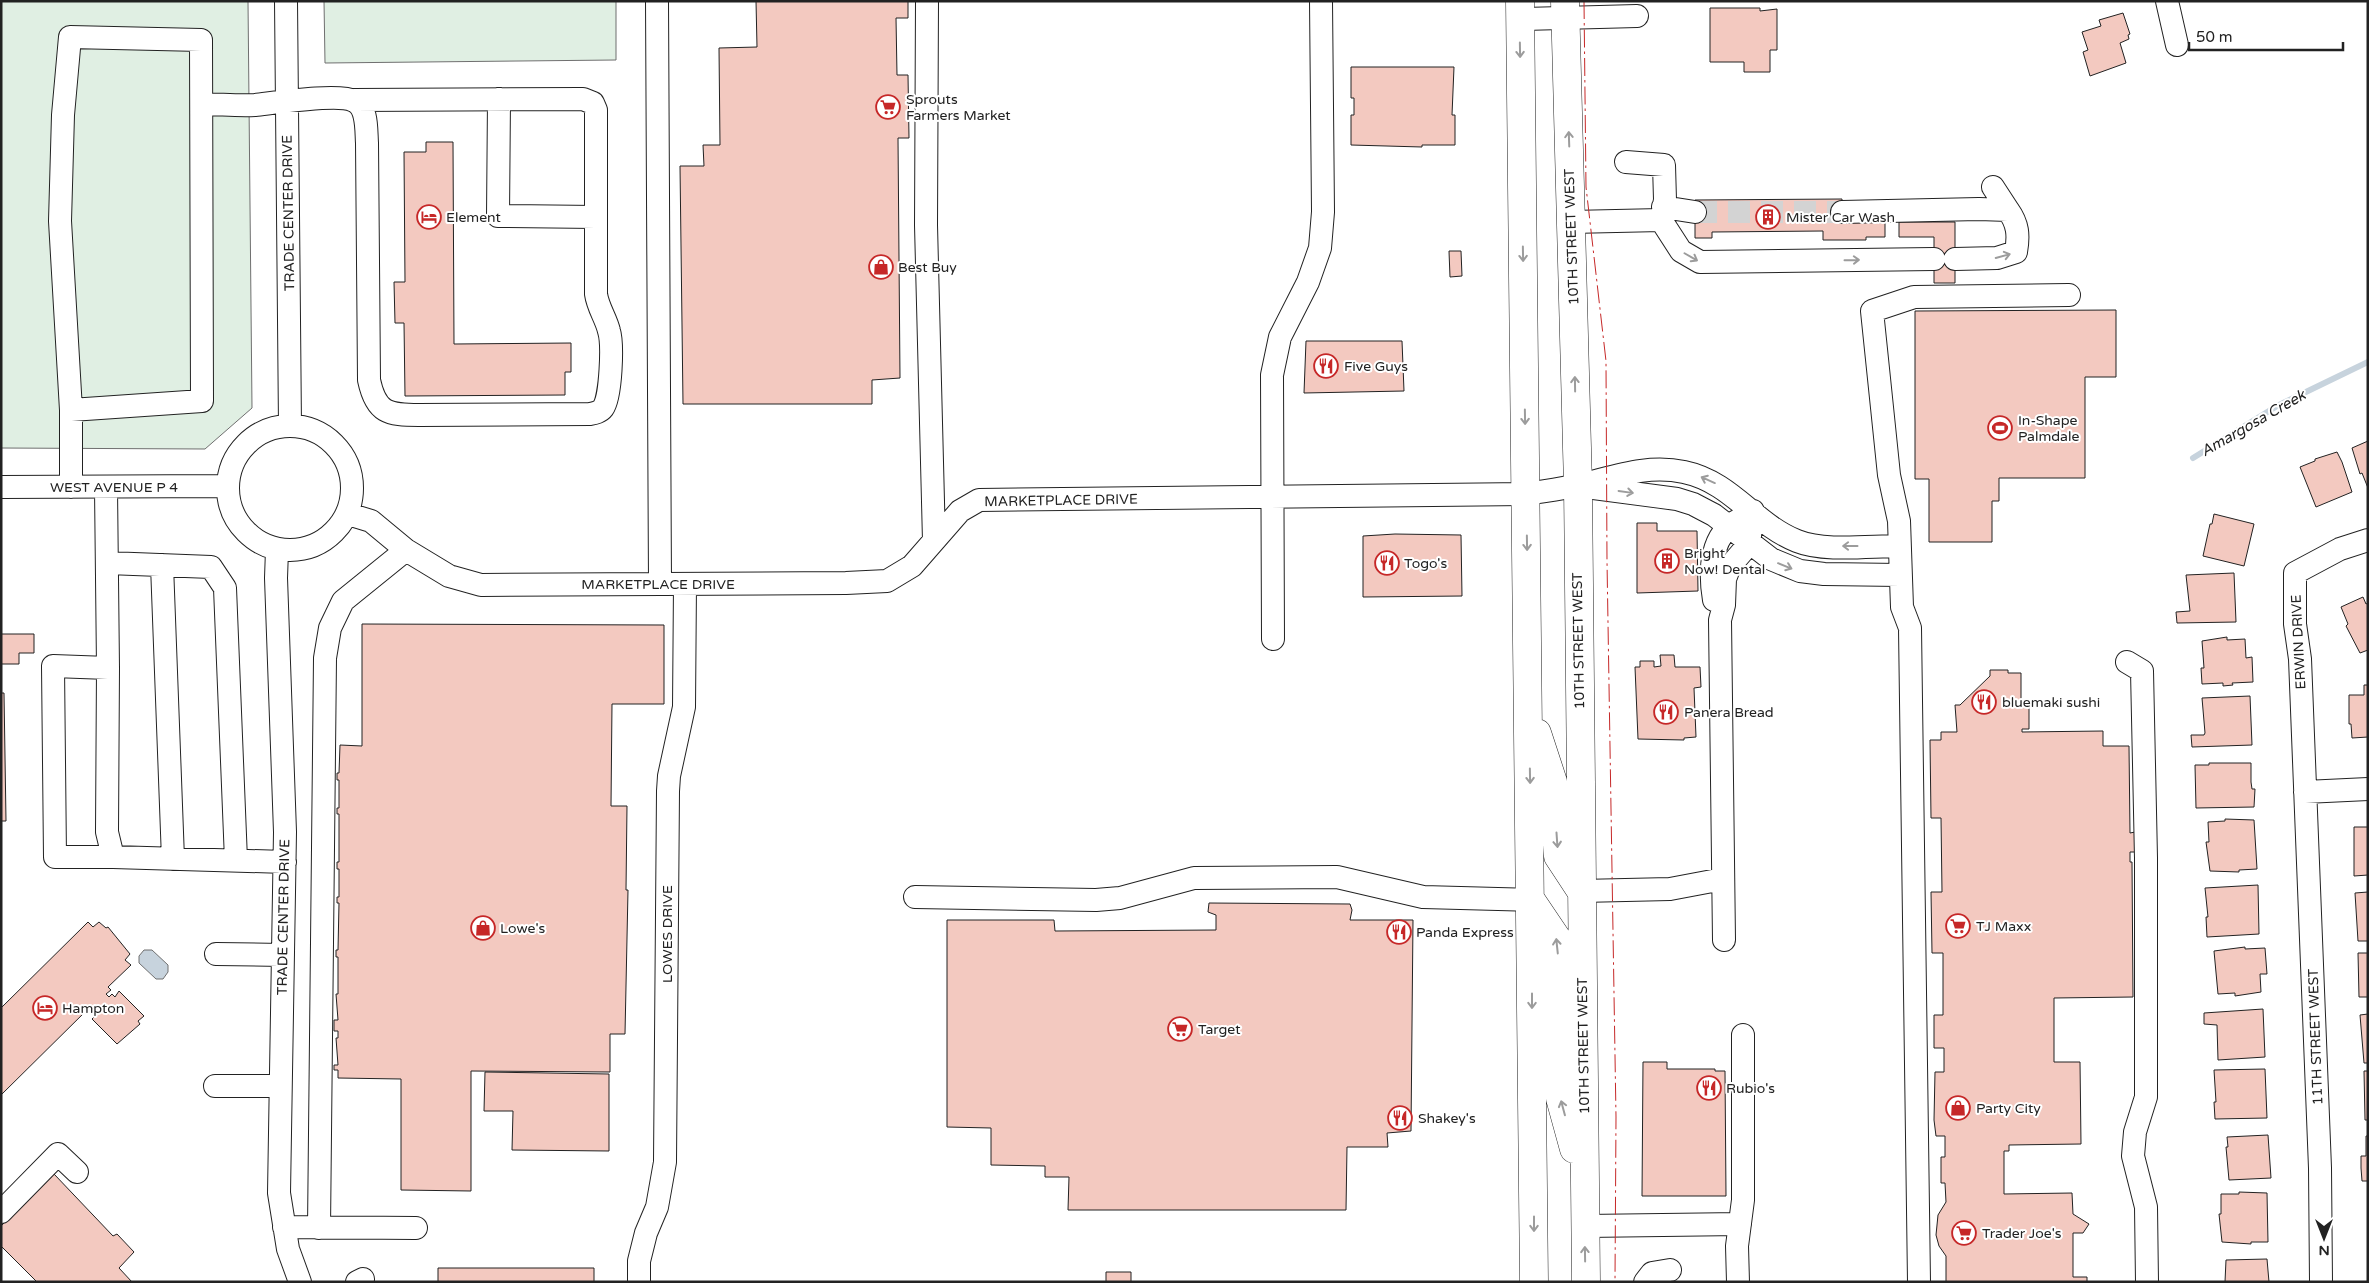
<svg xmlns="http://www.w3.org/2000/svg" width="2369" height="1283" viewBox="0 0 2369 1283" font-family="'Varela Round',sans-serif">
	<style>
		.green { fill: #e0efe3; stroke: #6f6f6f }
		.water { fill: #c7d3dd; stroke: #6f6f6f }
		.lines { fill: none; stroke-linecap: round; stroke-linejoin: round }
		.stream { stroke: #c7d3dd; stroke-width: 6 }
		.building { fill: #f3c9c0; stroke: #222 }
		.minor-tunnel { stroke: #d3d3d3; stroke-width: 22; stroke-dasharray: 22 11; stroke-linecap: butt }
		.minor-casing { stroke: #222; stroke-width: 24 }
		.major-casing { stroke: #222; stroke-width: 29 }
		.minor { stroke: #fff; stroke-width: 22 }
		.major { stroke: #fff; stroke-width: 28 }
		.power { stroke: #c62828; stroke-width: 1; stroke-dasharray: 18 4 2.5 4; stroke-linecap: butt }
		.oneway { stroke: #9c9c9c }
		.labels { text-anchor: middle; stroke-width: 4; stroke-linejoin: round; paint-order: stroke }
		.poi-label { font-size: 14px; fill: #222; stroke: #fff; text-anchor: start }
		.street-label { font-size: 14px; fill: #222; stroke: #fff }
		.water-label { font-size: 15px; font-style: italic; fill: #222; stroke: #fff }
	</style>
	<rect width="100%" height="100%" fill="#fff"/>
	<path class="green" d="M1 1H248L252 408 205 449 1 448Z
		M324 1H616V60L325 63Z"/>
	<path class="water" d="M144 950H152L168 965V972L163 979H156L139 963V956Z"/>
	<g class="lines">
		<path class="stream" d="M2193 458 2277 406 2368 362"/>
	</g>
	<path class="building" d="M756 1H908V18H896L897 75H908L909 138H898L900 378 872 380V404H683L680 166H704L703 145H720L719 48 757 47Z
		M1710 8H1760V11L1777 9V50H1770V72H1744V62H1710Z
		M2123 13 2130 34 2128 35 2129 39 2120 43 2126 63 2090 76 2083 52 2088 50 2082 32 2101 26 2099 20Z
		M1351 67H1454L1452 115H1455V145H1422V147L1351 145V115H1354V98H1351Z
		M426 142H453L454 344 571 343V372H565V395L405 396 404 323H395L394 282H405L404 152H426Z
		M1842 199V222H1885V237H1866V240H1823V231L1712 232V238H1695V200Z
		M1899 222H1955V283H1934V237H1899Z
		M1449 251H1461L1462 276 1450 277Z
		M2116 310V377H2085V478H1999V501H1992V542H1929V479H1915V311Z
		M1306 341H1402L1404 391 1304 393Z
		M2368 441V488L2362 473 2360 474 2352 448Z
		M2337 452 2342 462 2352 492 2316 507 2300 467 2315 461V459Z
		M2214 514 2254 524 2244 566 2203 556 2210 524H2212Z
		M1637 523H1657V531H1697L1698 591 1637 593Z
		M1395 534 1461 535 1462 596 1363 597V536Z
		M2234 573 2236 622 2177 623 2176 612 2190 611 2186 575Z
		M2363 597 2366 604 2368 603V650L2360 653 2346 626 2348 624 2341 607Z
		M362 624 664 625V704H612L611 806H627L626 890H628L625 1034H610V1072L471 1071V1191L401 1190V1079L338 1078V1070H334V1065H338L336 1038H338V1031H334V1020H338L336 994H338V957H336V950H338L339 903H337V897H339V869H337V862H339V814H337V808H339V780H337V773H339L340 745 362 746Z
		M1 634H34V653H19V664H1Z
		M2227 637V640L2245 639 2246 658 2252 657 2253 682 2232 683 2233 685 2223 686V683L2202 684 2201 668H2204L2202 641Z
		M1660 655H1674L1675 667H1700L1701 687 1694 688 1696 737 1684 738V740L1638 739 1635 667H1640V661H1654V667L1661 666Z
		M1990 670H2008V673H2021V703H2029V729H2022V732L2103 731V746H2129L2130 833 2135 832V852H2130V862H2132L2133 997 2054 998V1062H2080L2081 1144 2009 1145V1151H2004V1194L2072 1193 2073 1214 2089 1224 2083 1233H2073V1277H2087V1282H1946V1256L1939 1246 1936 1235 1938 1215 1946 1202 1945 1183H1941V1157H1945V1136H1936L1934 1120 1935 1072H1944V1048H1934V1015H1943V953H1932L1931 892H1942L1941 818H1931L1930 740H1941V732H1957L1955 705H1960L1990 676Z
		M2364 685H2368V737L2352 738 2351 724H2349V695H2364Z
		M1 693H4L6 821H1Z
		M2250 696 2252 745 2192 747 2191 735H2204L2205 733 2202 698Z
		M2209 763H2251V782L2252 789H2255L2254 807 2196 808 2195 765H2209Z
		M2225 819 2254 820 2257 869 2239 870V872L2210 871 2206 842H2209L2208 822 2225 821Z
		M2354 827H2368V875L2354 876Z
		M2258 885 2259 934 2207 937 2206 917H2208L2205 888Z
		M2368 892V941H2358L2355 893Z
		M1209 903 1350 904 1352 910 1350 920H1413L1411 1131 1387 1133 1388 1147H1347L1346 1210H1068L1069 1177H1045V1166L991 1165V1128L947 1127V920H1054L1055 931 1216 930V915L1208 912Z
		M88 922 93 927 99 922 106 928 108 927 130 954 125 960 131 965 108 987 111 990 106 994 109 997 112 994 115 997 119 991 144 1016 138 1021 140 1024 117 1044 92 1019 97 1014 95 1011 97 1009 94 1006 92 1009 90 1007 1 1095V1008Z
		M2245 947V949L2265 948 2267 974H2260L2261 992 2235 996V993L2218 994 2214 951Z
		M2358 953H2368V997H2359Z
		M2263 1009 2265 1057 2218 1060 2217 1025 2204 1024V1013Z
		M2368 1014V1063H2364L2360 1015Z
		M1643 1062H1667V1069H1715V1071H1725L1726 1196H1642Z
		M2265 1069 2267 1118 2215 1119 2214 1102H2216L2214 1070Z
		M2364 1071H2368V1120H2365Z
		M485 1072 609 1074V1151L512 1150 513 1111H484Z
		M2268 1135 2271 1178 2229 1180 2226 1147H2228L2227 1137Z
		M2366 1136H2368V1181H2362L2361 1168V1156H2366Z
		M54 1174 113 1236 117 1234 134 1252 119 1268 132 1282H37L1 1246V1226Z
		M2239 1192 2267 1193 2268 1242H2251V1244L2222 1242 2219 1214H2221V1194H2239Z
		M2267 1259 2269 1282H2225L2226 1260Z
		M438 1268H594V1282H438Z
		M1106 1272H1131V1282H1106Z"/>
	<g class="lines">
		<path class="minor-tunnel" d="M1695 212H1842"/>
		<g class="minor-casing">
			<path id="minor" d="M286 1 290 426
				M657 1 660 584
				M927 1 926 225 934 541
				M2167 1 2177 45
				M1520 19 1637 16
				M499 99 498 216 596 217
				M202 104C219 104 238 106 255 105 274 103 339 93 354 101 368 107 366 130 367 143L369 380C376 413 388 415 419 415L590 414C595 413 600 412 603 408 611 397 613 344 609 331 606 318 598 308 596 294V110L593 103 583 99 354 100
				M1993 187 2008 210
				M1663 207 1695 212
				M1842 212 1979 209 2008 210C2018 224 2019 235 2016 252L1997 258 1955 259
				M1661 220 1681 251 1700 262 1934 259
				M1571 222 1661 220 1665 200 1664 165 1626 162
				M71 410 202 401 201 40 70 37 63 115 60 221 71 410V487
				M228 488a62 62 0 1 1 124 0a62 62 0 1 1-124 0Z
				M1 487 227 486
				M1586 487 1677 499 1693 504 1714 515 1771 559 1800 571 1824 574 1900 575
				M106 488 108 668 107 832 113 857 285 862
				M348 514 371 521 406 550 449 576 481 585 846 583 887 581 912 566 960 511 979 500 1526 494C1544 491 1562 489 1579 485 1614 477 1647 464 1684 472 1732 482 1754 524 1797 541 1824 552 1869 546 1899 546
				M277 550 276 578 285 832 279 1193 288 1249 300 1282
				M108 563 211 567 225 588 236 860
				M162 565 173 859
				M1714 600C1709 570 1710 534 1740 519
				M1273 639 1272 375 1280 337 1308 282 1320 248 1323 212 1321 1
				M2127 662 2142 671 2146 858V1097L2135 1132 2133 1156 2146 1207 2147 1282
				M108 668 53 666 55 857H113
				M2305 792 2368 789
				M1581 891 1670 889 1723 879
				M915 897 1096 900 1120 898 1194 878 1337 877 1423 897 1531 900
				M1724 940 1720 620 1724 605 1725 579 1730 566 1749 544 1753 511
				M216 954 283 955
				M215 1086H280
				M1 1212 58 1154 77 1172
				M1585 1226 1740 1224
				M284 1227 416 1228
				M319 1228 325 658 330 628 343 601 406 550
				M357 1282 363 1279
				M639 1282V1261L646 1233 657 1207 665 1162 668 791 669 776 684 707 685 584
				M1645 1282 1652 1273 1670 1270
				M1738 1282 1737 1246 1743 1200V1035
				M1919 1282 1910 628 1902 607 1899 521 1889 475 1872 311 1914 297 2069 295
				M2321 1282 2320 1168 2300 659 2295 624V573L2340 549 2368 540"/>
		</g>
		<g class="major-casing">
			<path id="major" d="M1520 1 1534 1282
				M1565 1 1578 485 1586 1282
				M1537 733 1553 782 1558 856 1581 891
				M1531 900 1558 940 1560 1098 1574 1149"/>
		</g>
		<use href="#minor" class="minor"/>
		<use href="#major" class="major"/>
		<path class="power" d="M1584 1 1586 187 1606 361 1607 561 1616 1117 1615 1282"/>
	</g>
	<defs><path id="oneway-shaft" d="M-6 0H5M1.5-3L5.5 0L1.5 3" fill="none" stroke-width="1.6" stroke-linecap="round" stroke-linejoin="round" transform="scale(1.25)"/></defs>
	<g class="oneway">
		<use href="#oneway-shaft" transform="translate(1520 50) rotate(89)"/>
		<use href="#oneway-shaft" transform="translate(1569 139) rotate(-92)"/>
		<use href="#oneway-shaft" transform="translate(1523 254) rotate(89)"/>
		<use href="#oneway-shaft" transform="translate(2003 256) rotate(-15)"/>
		<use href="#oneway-shaft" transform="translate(1691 257) rotate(30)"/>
		<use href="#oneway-shaft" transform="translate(1852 260) rotate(-1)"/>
		<use href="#oneway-shaft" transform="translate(1575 384) rotate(-91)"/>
		<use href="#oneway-shaft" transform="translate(1525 417) rotate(89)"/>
		<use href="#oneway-shaft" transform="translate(1708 480) rotate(-156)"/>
		<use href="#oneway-shaft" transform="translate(1626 492) rotate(8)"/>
		<use href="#oneway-shaft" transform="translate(1527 543) rotate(89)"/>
		<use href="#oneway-shaft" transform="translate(1850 546) rotate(180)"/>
		<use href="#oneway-shaft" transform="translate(1785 566) rotate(22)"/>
		<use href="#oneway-shaft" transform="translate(1530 776) rotate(89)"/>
		<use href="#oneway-shaft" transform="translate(1557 840) rotate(86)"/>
		<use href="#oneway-shaft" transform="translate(1557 946) rotate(-96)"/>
		<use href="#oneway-shaft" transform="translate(1532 1001) rotate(90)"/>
		<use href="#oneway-shaft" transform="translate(1563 1108) rotate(-105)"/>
		<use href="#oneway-shaft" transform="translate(1534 1224) rotate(90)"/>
		<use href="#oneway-shaft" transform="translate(1585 1254) rotate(-91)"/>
	</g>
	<defs>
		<g id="supermarket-ring" transform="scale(1.25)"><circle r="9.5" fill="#fff" stroke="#c62828" stroke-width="1.5"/><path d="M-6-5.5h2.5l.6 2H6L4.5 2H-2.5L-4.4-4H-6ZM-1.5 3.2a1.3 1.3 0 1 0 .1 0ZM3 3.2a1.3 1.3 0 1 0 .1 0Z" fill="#c62828"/></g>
		<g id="hotel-ring" transform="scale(1.25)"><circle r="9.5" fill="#fff" stroke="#c62828" stroke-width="1.5"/><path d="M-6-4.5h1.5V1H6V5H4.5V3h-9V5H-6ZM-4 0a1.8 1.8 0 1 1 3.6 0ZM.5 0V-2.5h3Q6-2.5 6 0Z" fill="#c62828"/></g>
		<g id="building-ring" transform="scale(1.25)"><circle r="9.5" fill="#fff" stroke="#c62828" stroke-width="1.5"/><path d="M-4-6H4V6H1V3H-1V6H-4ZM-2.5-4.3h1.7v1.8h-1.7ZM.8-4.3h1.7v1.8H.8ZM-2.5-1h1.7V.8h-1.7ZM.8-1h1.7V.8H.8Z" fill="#c62828"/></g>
		<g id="shop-ring" transform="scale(1.25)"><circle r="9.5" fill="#fff" stroke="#c62828" stroke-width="1.5"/><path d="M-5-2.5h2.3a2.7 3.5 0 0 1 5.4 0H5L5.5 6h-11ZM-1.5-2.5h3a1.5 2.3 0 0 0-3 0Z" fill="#c62828"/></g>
		<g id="restaurant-ring" transform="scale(1.25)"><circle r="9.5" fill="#fff" stroke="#c62828" stroke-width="1.5"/><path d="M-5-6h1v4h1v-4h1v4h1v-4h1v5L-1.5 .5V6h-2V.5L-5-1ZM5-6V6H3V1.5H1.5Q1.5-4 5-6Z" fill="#c62828"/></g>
		<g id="stadium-ring" transform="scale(1.25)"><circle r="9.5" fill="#fff" stroke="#c62828" stroke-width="1.5"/><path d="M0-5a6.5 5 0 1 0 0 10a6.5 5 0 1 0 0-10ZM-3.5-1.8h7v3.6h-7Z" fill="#c62828"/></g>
	</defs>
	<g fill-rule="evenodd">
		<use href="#supermarket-ring" x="888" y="107"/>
		<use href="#hotel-ring" x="429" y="217"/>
		<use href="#building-ring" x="1768" y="217"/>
		<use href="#shop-ring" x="881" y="267"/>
		<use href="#restaurant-ring" x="1326" y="366"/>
		<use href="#stadium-ring" x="2000" y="428"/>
		<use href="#building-ring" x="1667" y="561"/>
		<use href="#restaurant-ring" x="1387" y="563"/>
		<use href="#restaurant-ring" x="1984" y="702"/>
		<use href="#restaurant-ring" x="1666" y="712"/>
		<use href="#supermarket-ring" x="1958" y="926"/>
		<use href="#shop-ring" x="483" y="928"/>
		<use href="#restaurant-ring" x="1399" y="932"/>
		<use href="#hotel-ring" x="45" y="1008"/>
		<use href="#supermarket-ring" x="1180" y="1029"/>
		<use href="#restaurant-ring" x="1709" y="1088"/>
		<use href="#shop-ring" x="1958" y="1108"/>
		<use href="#restaurant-ring" x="1400" y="1118"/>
		<use href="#supermarket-ring" x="1964" y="1233"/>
	</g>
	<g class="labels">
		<g class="poi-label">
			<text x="906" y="104">Sprouts<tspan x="906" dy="16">Farmers Market</tspan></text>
			<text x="446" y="222">Element</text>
			<text x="1786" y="222">Mister Car Wash</text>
			<text x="898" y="272">Best Buy</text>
			<text x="1344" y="371">Five Guys</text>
			<text x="2018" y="425">In-Shape<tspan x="2018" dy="16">Palmdale</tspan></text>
			<text x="1684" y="558">Bright<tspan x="1684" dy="16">Now! Dental</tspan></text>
			<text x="1404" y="568">Togo's</text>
			<text x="2002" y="707">bluemaki sushi</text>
			<text x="1684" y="717">Panera Bread</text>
			<text x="1976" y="931">TJ Maxx</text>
			<text x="500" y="933">Lowe's</text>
			<text x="1416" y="937">Panda Express</text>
			<text x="62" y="1013">Hampton</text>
			<text x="1198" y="1034">Target</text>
			<text x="1726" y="1093">Rubio's</text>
			<text x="1976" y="1113">Party City</text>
			<text x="1418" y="1123">Shakey's</text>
			<text x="1982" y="1238">Trader Joe's</text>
		</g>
		<g class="street-label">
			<text transform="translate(288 213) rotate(-91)" y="5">TRADE CENTER DRIVE</text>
			<text transform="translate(1571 237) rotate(-92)" y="5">10TH STREET WEST</text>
			<text x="114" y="492">WEST AVENUE P 4</text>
			<text transform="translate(1061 500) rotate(-1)" y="5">MARKETPLACE DRIVE</text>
			<text x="658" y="589">MARKETPLACE DRIVE</text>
			<text transform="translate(1578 641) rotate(-91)" y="5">10TH STREET WEST</text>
			<text transform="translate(2298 642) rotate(-93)" y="5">ERWIN DRIVE</text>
			<text transform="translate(283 917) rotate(-89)" y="5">TRADE CENTER DRIVE</text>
			<text transform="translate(667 934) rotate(-90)" y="5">LOWES DRIVE</text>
			<text transform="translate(2315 1037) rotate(-92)" y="5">11TH STREET WEST</text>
			<text transform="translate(1583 1046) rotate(-91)" y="5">10TH STREET WEST</text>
		</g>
		<g class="water-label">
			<text transform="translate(2253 423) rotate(-30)" y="5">Amargosa Creek</text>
		</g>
	</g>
	<rect width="2369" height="1283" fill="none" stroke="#222222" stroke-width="5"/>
	<g transform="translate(2324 1238) rotate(180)" stroke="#ffffff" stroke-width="4" paint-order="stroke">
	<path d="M0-4L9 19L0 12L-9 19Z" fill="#222222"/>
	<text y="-8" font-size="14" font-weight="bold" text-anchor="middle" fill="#222222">N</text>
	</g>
	<path d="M2189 42v8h154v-8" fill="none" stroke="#222222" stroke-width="2.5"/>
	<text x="2196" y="42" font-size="15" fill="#222222" stroke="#ffffff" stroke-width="4" paint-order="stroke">50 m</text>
</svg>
